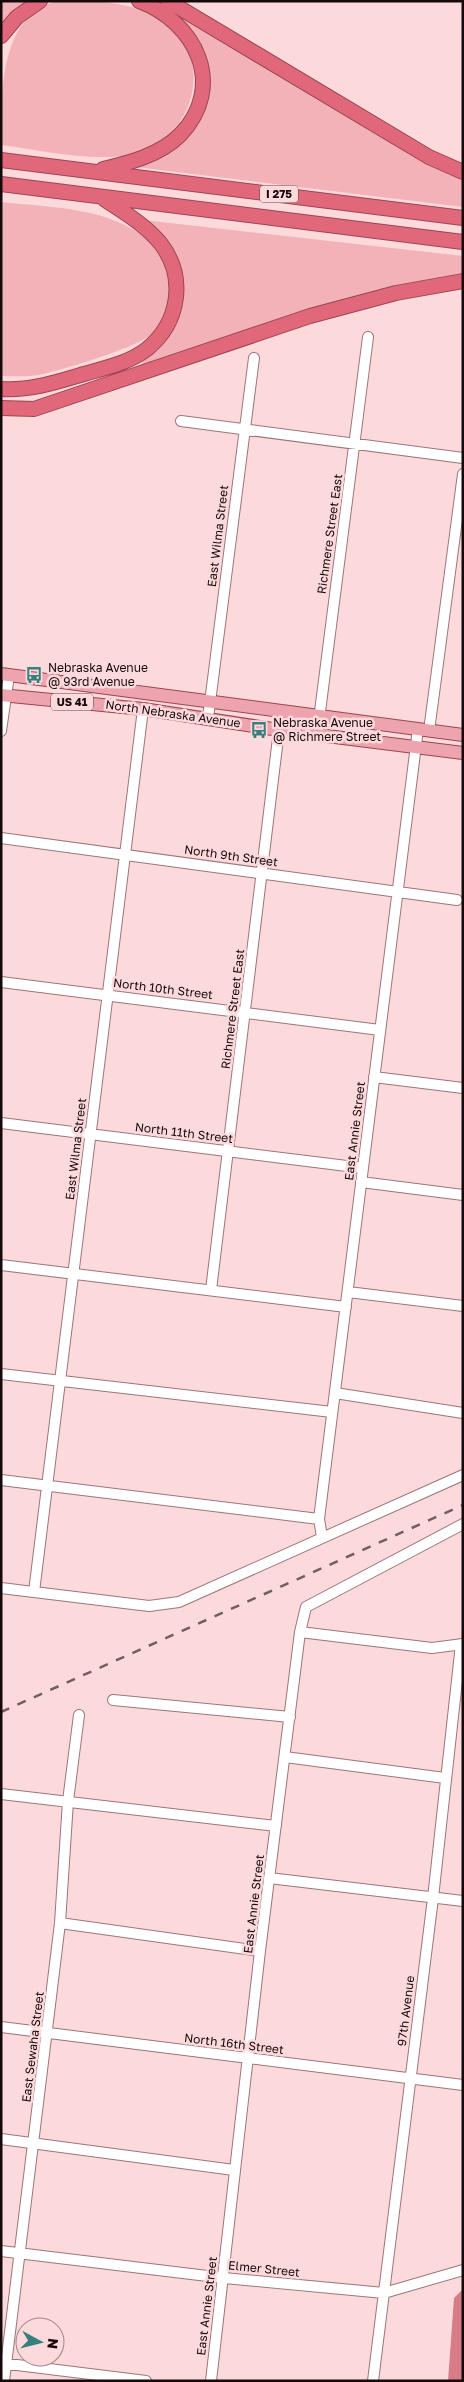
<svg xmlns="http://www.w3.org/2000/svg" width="464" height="2382" viewBox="0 0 464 2382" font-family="'Golos Text',sans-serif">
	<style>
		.green { fill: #f3b1b8 }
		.water { fill: #d87c88 }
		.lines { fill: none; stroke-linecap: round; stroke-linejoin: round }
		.minor-casing { stroke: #9c7579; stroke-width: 12 }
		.major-casing { stroke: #9a4653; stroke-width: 14 }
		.highway-casing { stroke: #9a4653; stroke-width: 16 }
		.minor { stroke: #fff; stroke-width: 10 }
		.major { stroke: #eda4af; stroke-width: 12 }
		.highway { stroke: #e1677a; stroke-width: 14 }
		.rail { stroke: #725d5f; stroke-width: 2.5; stroke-dasharray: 9 9; stroke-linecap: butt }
		.labels { text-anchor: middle; stroke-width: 5; stroke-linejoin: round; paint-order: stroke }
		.shield { fill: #fcdadc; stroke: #5b484a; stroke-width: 1 }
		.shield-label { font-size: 11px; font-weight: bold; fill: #16090b }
		.street-label { font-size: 12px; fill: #16090b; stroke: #fcdadc }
		.poi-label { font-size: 12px; fill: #16090b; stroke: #fcdadc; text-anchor: start }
	</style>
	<rect width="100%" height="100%" fill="#fcdadc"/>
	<path class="green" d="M2 1H32L1 28Z
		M58 1C97 1 134 0 167 24 216 61 192 139 137 153 96 164 43 150 1 145 1 92 0 14 58 1Z
		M173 11 463 177V207L136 167 171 148 205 87Z
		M1 202C46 207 102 207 140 234 155 245 164 260 168 278 173 298 166 322 149 336 132 349 62 370 39 375 27 377 14 376 1 376Z
		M143 220 463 256V279L143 367 142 362 158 350 174 326 180 285Z"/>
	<path class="water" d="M463 2289V2381H448L454 2298Z"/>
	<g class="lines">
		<g class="minor-casing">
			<path id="minor" d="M181 421 463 458
				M208 718 254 358
				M1 731 9 675
				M429 731 463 474
				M317 735 368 337
				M1 838 457 900
				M1 982 380 1030
				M374 1077 463 1088
				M1 1123 363 1168
				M361 1182 463 1195
				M1 1265 346 1307
				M211 1290 279 730
				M348 1292 463 1306
				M1 1374 332 1412
				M335 1393 463 1413
				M1 1480 319 1519
				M322 1537 319 1519 418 729
				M1 1588 149 1606 179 1602 463 1475
				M34 1592 143 709
				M300 1632 432 1648 463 1644
				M113 1700 290 1717
				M285 1757 445 1778
				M1 1794 276 1826
				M269 1878 463 1901
				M60 1923 260 1951
				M1 2027 463 2085
				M1 2139 234 2170
				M1 2251 224 2278 384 2293 463 2270
				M1 2363 146 2381
				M4 2381 60 1923 68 1801 79 1715
				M211 2381 260 1951 300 1632 306 1607 463 1524
				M373 2381 433 1898 461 1644"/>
		</g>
		<g class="major-casing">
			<path id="major" d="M1 674 463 735
				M1 695 143 709 279 730 463 753"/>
		</g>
		<g class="highway-casing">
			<path id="highway" d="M168 1 429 157 463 172
				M1 36 17 17 40 1
				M1 160 463 218
				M103 169C129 163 160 155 180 135 227 86 196 22 139 1
				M1 184 463 242
				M1 389C30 391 57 382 84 374 105 368 129 363 147 349 180 322 186 277 161 244 146 225 123 212 104 199
				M1 408 34 409 310 316 396 293 463 281"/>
		</g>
		<use href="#minor" class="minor"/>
		<use href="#major" class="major"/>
		<use href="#highway" class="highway"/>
		<path class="rail" d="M1 1712 463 1505"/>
	</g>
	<defs>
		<g id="bus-bare" transform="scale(1.35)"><path d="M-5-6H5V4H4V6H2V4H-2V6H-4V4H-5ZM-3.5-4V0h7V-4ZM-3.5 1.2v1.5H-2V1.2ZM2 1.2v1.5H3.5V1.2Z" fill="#377f7d" stroke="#fcdadc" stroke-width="2.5" paint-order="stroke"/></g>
	</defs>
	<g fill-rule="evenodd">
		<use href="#bus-bare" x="34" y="675"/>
		<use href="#bus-bare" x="259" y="730"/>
	</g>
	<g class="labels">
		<g class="shield">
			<rect x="260" y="185.5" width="38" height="17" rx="4"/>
			<rect x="51" y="693.5" width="42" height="17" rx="4"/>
		</g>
		<g class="shield-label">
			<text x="279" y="198">I 275</text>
			<text x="72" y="706">US 41</text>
		</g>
		<g class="street-label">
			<text transform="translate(330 534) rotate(-82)" y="4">Richmere Street East</text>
			<text transform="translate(218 536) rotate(-83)" y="4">East Wilma Street</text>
			<text transform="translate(173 714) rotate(8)" y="4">North Nebraska Avenue</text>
			<text transform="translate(231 856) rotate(8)" y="4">North 9th Street</text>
			<text transform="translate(163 989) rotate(7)" y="4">North 10th Street</text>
			<text transform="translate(233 1009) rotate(-83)" y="4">Richmere Street East</text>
			<text transform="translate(355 1131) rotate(-83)" y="4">East Annie Street</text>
			<text transform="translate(184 1133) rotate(7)" y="4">North 11th Street</text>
			<text transform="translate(76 1149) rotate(-83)" y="4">East Wilma Street</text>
			<text transform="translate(254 1904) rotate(-83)" y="4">East Annie Street</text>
			<text transform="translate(406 2011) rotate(-83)" y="4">97th Avenue</text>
			<text transform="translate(234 2044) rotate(7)" y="4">North 16th Street</text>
			<text transform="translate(33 2047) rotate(-83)" y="4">East Sewaha Street</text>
			<text transform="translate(264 2269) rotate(6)" y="4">Elmer Street</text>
			<text transform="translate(207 2306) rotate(-83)" y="4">East Annie Street</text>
		</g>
		<g class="poi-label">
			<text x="48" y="672">Nebraska Avenue<tspan x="48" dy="14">@ 93rd Avenue</tspan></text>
			<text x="273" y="727">Nebraska Avenue<tspan x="273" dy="14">@ Richmere Street</tspan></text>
		</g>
	</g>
	<rect width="464" height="2382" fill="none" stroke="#16090b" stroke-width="5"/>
	<g transform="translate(40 2342) rotate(97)"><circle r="24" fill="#fcdadc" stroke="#a08688"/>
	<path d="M0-4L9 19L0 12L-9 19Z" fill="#377f7d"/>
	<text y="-8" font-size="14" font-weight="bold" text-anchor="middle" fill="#16090b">N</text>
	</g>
</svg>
